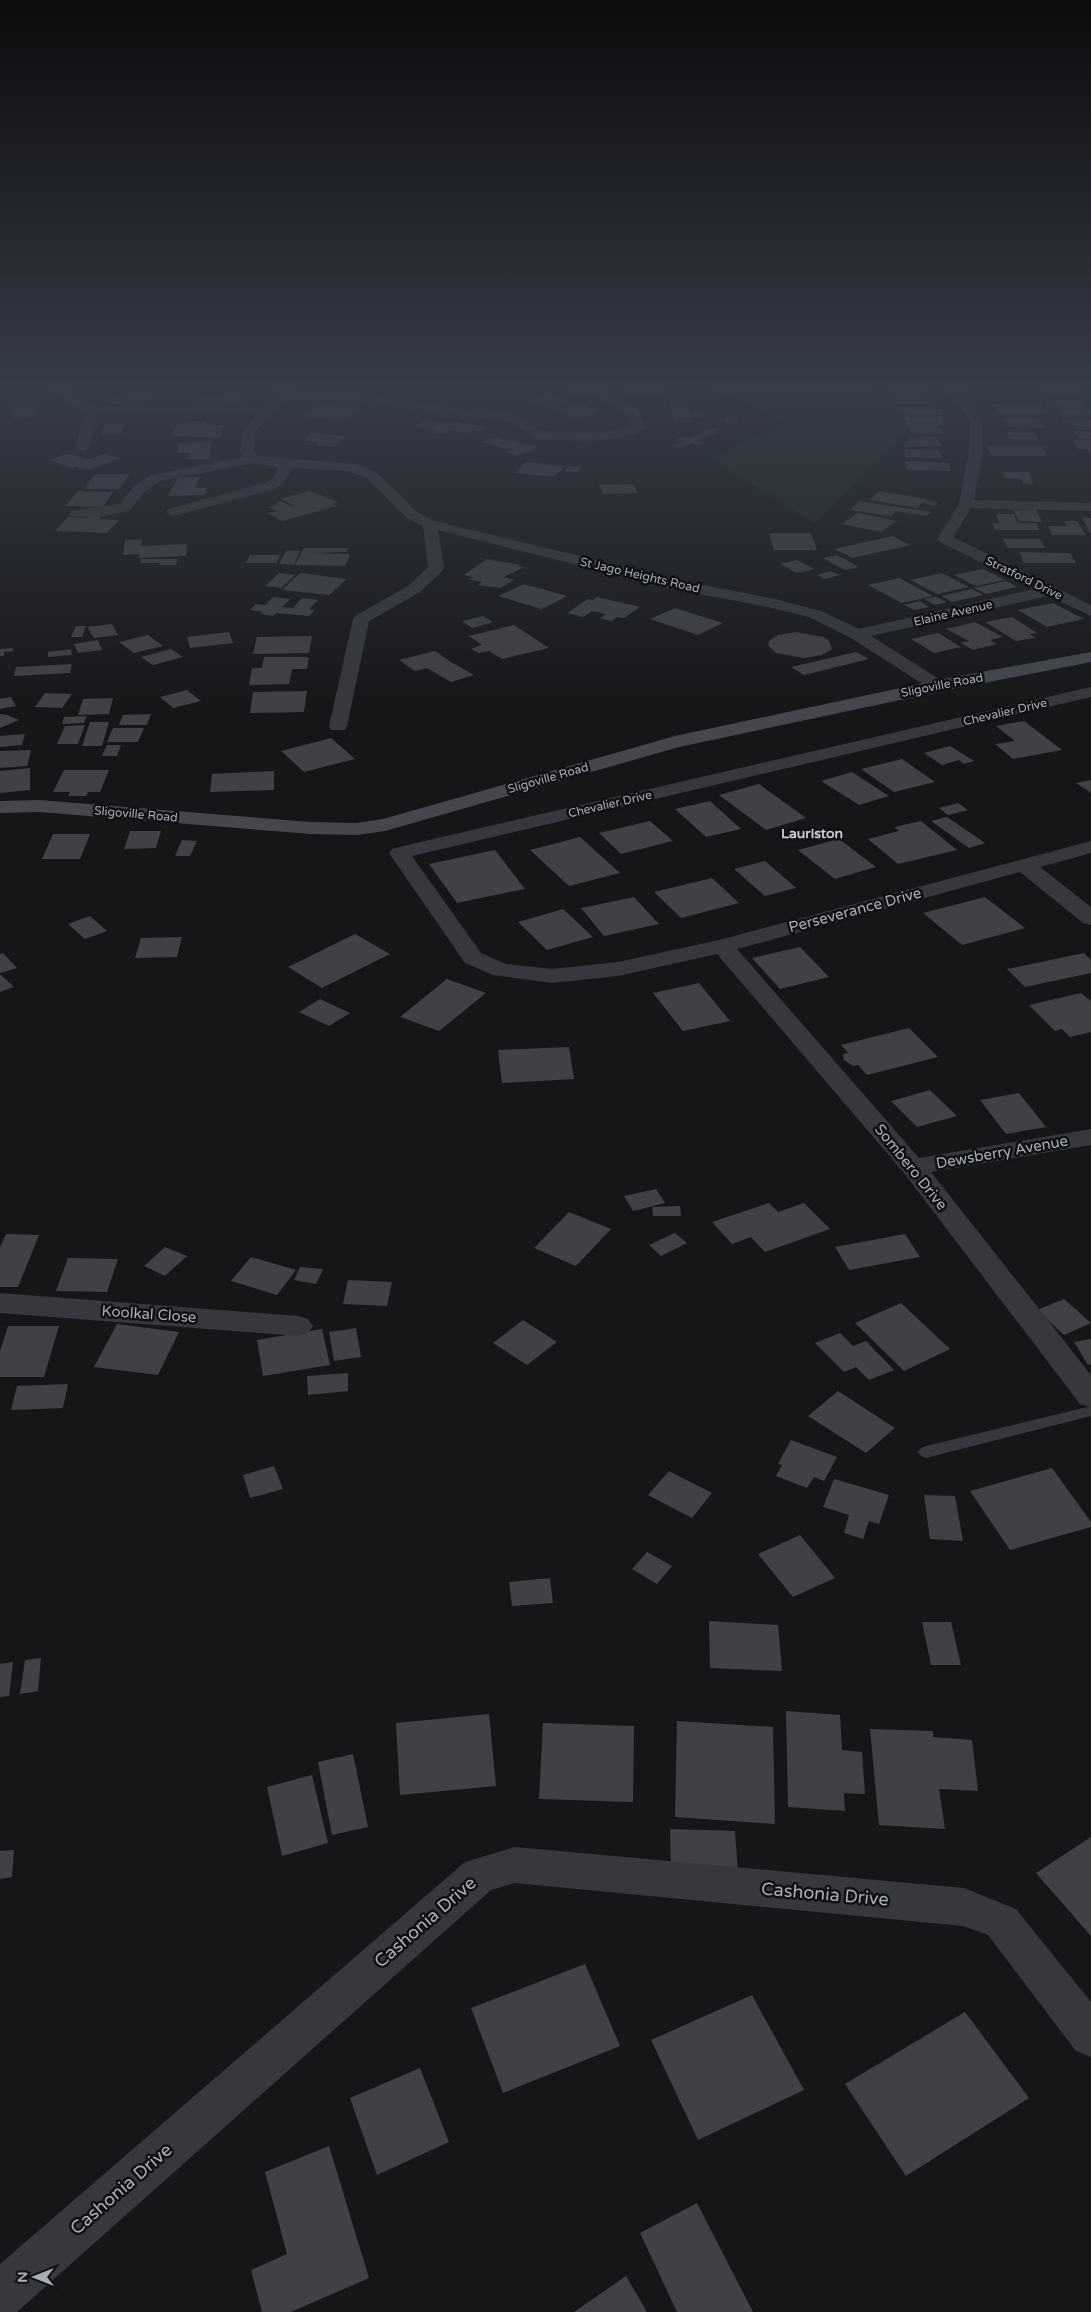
<svg xmlns="http://www.w3.org/2000/svg" width="1091" height="2312" viewBox="0 0 1091 2312" font-family="'Varela Round',sans-serif">
	<style>
		.green { fill: #1e261f }
		.building { fill: #404145 }
		.lines { fill: none; stroke-linecap: round; stroke-linejoin: round }
		.lane { fill: #37383d; fill-rule: evenodd }
		.street { fill: #37383d; fill-rule: evenodd }
		.secondary { fill: #45474d; fill-rule: evenodd }
		.labels { text-anchor: middle; stroke-width: 5; stroke-linejoin: round; paint-order: stroke }
		.far-street-label { font-size: 12px; fill: #a8adb8; stroke: #111113 }
		.far-neighbourhood-label { font-size: 14px; font-weight: bold; fill: #c9ccd4; stroke: #111113 }
		.street-label { font-size: 15px; fill: #a8adb8; stroke: #111113 }
		.near-street-label { font-size: 18px; fill: #a8adb8; stroke: #111113 }
	</style>
	<rect width="100%" height="100%" fill="#161618"/>
	<path class="green" d="M712 388H869L918 421 814 523 711 458 787 422Z"/>
	<path class="building" d="M626 388H660L658 394 624 393Z
		M888 388H924L928 395H892Z
		M1043 391H1078L1082 397H1054L1052 393H1044Z
		M149 392 157 399 128 403 121 395Z
		M224 393H245L241 404 195 401 198 395H223Z
		M551 393 574 402 552 407 528 401 534 400 530 398Z
		M119 396 127 402 112 405 104 398Z
		M892 397H929L933 405H896Z
		M1044 399 1082 400 1086 408 1048 407Z
		M670 402H688L690 412H703V417H690L691 422H673Z
		M321 403 361 407 342 421 302 417Z
		M577 403 602 412 578 418 553 409Z
		M1040 403 1048 413 998 414 991 404Z
		M35 405 38 416 13 418 10 407Z
		M897 407H940L945 415H907L905 411H899Z
		M1059 409 1091 410V418L1063 417Z
		M726 417 738 418 736 424 724 423Z
		M904 417H941L945 425H939L945 434H911Z
		M1003 418 1039 419 1045 428 1008 427Z
		M426 420 452 424 455 422 488 427 482 431 473 430 469 433 450 430 444 434 433 433 437 430 416 427Z
		M1062 420H1091V429H1076L1071 423H1064Z
		M188 421H207L205 425H225L220 438 192 437 194 434 189 437 171 436 177 424 186 425Z
		M105 424H125L121 434H102Z
		M711 428 721 430 698 441 705 442 699 445 692 443 682 448 672 446 683 441 676 440 682 437 689 439Z
		M1073 431H1091V439L1078 438Z
		M1007 432 1035 433 1038 440 1010 439Z
		M311 433 346 436 335 447 315 445 319 442 303 441Z
		M495 437 517 442 538 447 518 455 506 452 517 448 508 449 482 442Z
		M937 437 942 446 906 447 903 442H910L908 438Z
		M1073 440H1091V453L1088 449H1078Z
		M211 442 209 459H187L189 453H177L180 443Z
		M987 446H1042L1048 456H992Z
		M904 449 939 450 942 458 905 457Z
		M66 454 90 459 104 454 120 458 88 470 76 467 72 468 49 460Z
		M906 461 949 463 951 471 906 470Z
		M526 462 565 466 554 477 515 473Z
		M569 466 581 467 576 472 564 471Z
		M1003 472H1029L1033 484 1023 483 1021 479 1005 478Z
		M95 474H130L119 489H84Z
		M178 477H200L196 488H207L205 495 168 496Z
		M633 484 638 493 603 494 599 485Z
		M77 491 113 492 103 507 66 506Z
		M310 491 338 502 332 504 337 506 282 521 268 513 277 511 268 507 278 504 275 503 280 501 292 506H295L280 499Z
		M879 491 926 499 925 500 938 503 935 506 922 503 917 508 869 500Z
		M859 501 893 506 931 512 927 516 896 511 891 516 850 510Z
		M1013 510H1036L1042 522 1019 521Z
		M858 513 897 521 881 532 842 524Z
		M90 514 102 515 99 519 119 520 107 533 55 531 68 517 86 518Z
		M996 514H1014L1017 523H1036L1039 530H995L992 523H1000Z
		M1082 518H1091V534Z
		M1064 521H1077L1086 535H1052L1048 526H1067Z
		M769 533H811L817 550H774Z
		M892 536 911 545 853 558 834 549Z
		M142 539 141 546 187 544 186 556 139 558V554L123 555 125 540Z
		M1003 539H1040L1045 548H1008Z
		M304 548H348L346 552 309 553 350 554 345 566 295 565Z
		M286 551H300L294 565 279 564Z
		M1019 552 1070 553 1076 563H1024Z
		M250 555H280L277 563H246Z
		M837 555 859 567 845 570 823 558Z
		M141 559H178L176 565H159L160 563H140Z
		M487 559 520 565 518 566 524 567 504 577 514 580 500 588 478 585 482 582 469 579 473 577 464 575Z
		M797 560 814 569 797 573 780 564Z
		M983 569 1005 580 976 586 954 575Z
		M831 571 840 575 825 579 817 575Z
		M279 573 295 575 281 588 265 586Z
		M300 573 347 579 329 595 282 590Z
		M942 573 969 587 937 594 910 580Z
		M899 578 933 596 902 603 868 585Z
		M1006 581 1017 587 986 594 974 588Z
		M524 584 567 596 542 609 498 596Z
		M972 589 983 595 952 602 941 596Z
		M273 597 290 599 282 607 293 608 302 598 318 600 309 609 315 610 309 616 276 613 273 616 260 614 263 612 250 610 256 604 265 605Z
		M597 597 640 607 624 618 617 617 612 621 600 618 606 614 592 611 583 617 567 613 588 599 593 600Z
		M936 597 947 602 935 605 924 599Z
		M920 601 929 607 914 610 904 605Z
		M1053 603 1084 619 1047 627 1018 610Z
		M675 608 723 623 698 635 650 619Z
		M483 616 493 622 472 628 462 621Z
		M1012 617 1037 633 1030 634 1035 638 1016 641 985 622Z
		M975 622 1003 637 990 640 997 644 973 650 961 643 969 641 946 629Z
		M112 624 118 635 94 638 87 627Z
		M514 625 549 648 502 659 489 651 479 653 471 649 482 645 469 636Z
		M76 626H86L82 637H71Z
		M229 632 233 643 190 648 187 637Z
		M796 632 823 637 829 641 832 649 822 655 804 658 776 653 768 645 769 641 778 635Z
		M938 633 961 647 934 653 911 639Z
		M148 635 163 646 134 653 119 642Z
		M312 636 309 653 253 654 257 637Z
		M98 640 102 650 78 653 74 644Z
		M13 648V651L4 652V656H0V649Z
		M71 649 72 655 48 657V652Z
		M171 649 183 657 153 665 141 657Z
		M435 651 451 662 474 675 451 682 427 668 415 671 399 660Z
		M856 652 869 659 804 675 791 667Z
		M264 657H309L307 669H292L289 684 249 685 252 668H262Z
		M72 664 70 673 14 676 16 667Z
		M187 690 201 701 173 708 160 697Z
		M307 691 304 712 250 713 253 692Z
		M45 693 72 694 62 708 35 707Z
		M11 697 16 706 0 709V699Z
		M113 698 109 714 78 715 83 699Z
		M0 714 7 715 19 720 0 728Z
		M151 714 147 725H119L123 715Z
		M87 716 84 723 62 724 64 717Z
		M1024 721 1062 750 1013 759 995 744 1015 741 996 726Z
		M90 722H109L102 746H82Z
		M85 725 78 744H57L65 726Z
		M113 728H144L138 742H107Z
		M25 734 22 745 0 747V736Z
		M331 738 355 759 304 772 281 751Z
		M107 745H121L117 756H102Z
		M950 746 974 761 964 764 959 760 942 765 924 753Z
		M31 750 27 766 0 768V751Z
		M902 759 935 782 894 792 861 769Z
		M30 768V790L0 793V771Z
		M64 770H109L100 792H88L86 796H68L70 792H53Z
		M274 771V790L210 792 212 774Z
		M852 772 889 796 859 805 821 781Z
		M1091 780V793L1076 783Z
		M759 784 806 818 766 830 719 795Z
		M710 801 741 829 706 837 675 809Z
		M958 803 968 810 948 815 939 808Z
		M947 817 985 843 969 848 931 821Z
		M650 821 673 841 621 854 599 833Z
		M921 821 957 850 898 864 868 839 899 831 894 827Z
		M130 831H161L156 848 124 849Z
		M53 834H90L80 859H42Z
		M580 837 620 873 569 886 530 850Z
		M839 839 876 867 835 879 798 850Z
		M182 840 197 841 190 856H175Z
		M495 850 525 889 457 903 429 864Z
		M765 861 796 888 765 896 734 869Z
		M712 878 739 903 681 918 654 892Z
		M634 897 659 924 604 936 581 908Z
		M985 897 1025 928 962 945 923 913Z
		M563 909 593 937 547 950 518 922Z
		M90 916 107 931 85 939 68 924Z
		M355 934 390 954 322 988 288 967Z
		M182 937 177 957 135 958 141 938Z
		M800 947 829 977 780 989 752 958Z
		M3 953 17 968 0 973V954Z
		M1084 953 1091 960V973L1025 987 1007 969Z
		M0 974 14 987 0 992Z
		M447 979 486 993 439 1031 400 1017Z
		M699 983 730 1021 683 1031 653 993Z
		M1081 993 1091 1001V1032L1070 1037 1062 1029 1055 1031 1029 1005Z
		M320 999 350 1013 329 1026 299 1012Z
		M909 1028 938 1057 867 1075 858 1065 853 1066 844 1060 843 1054 848 1053 841 1045Z
		M569 1047 574 1079 502 1083 498 1050Z
		M930 1090 957 1116 917 1127 891 1101Z
		M1019 1093 1046 1127 1006 1134 980 1100Z
		M656 1189 665 1203 633 1211 624 1196Z
		M769 1203 778 1212 804 1203 830 1229 765 1252 751 1237 732 1244 712 1222Z
		M680 1206 681 1216H653L652 1207Z
		M569 1212 611 1229 576 1266 534 1248Z
		M675 1233 687 1243 661 1256 649 1245Z
		M6 1234 39 1235 18 1287H0V1247Z
		M905 1234 920 1257 849 1270 835 1247Z
		M165 1247 187 1256 165 1276 144 1266Z
		M251 1257 296 1270 277 1295 231 1281Z
		M68 1258 118 1259 107 1292 56 1291Z
		M300 1267 323 1269 316 1284 294 1280Z
		M348 1280 392 1282 387 1306 343 1304Z
		M1064 1299 1091 1323 1064 1335 1037 1310Z
		M901 1303 950 1349 904 1371 855 1323Z
		M523 1320 557 1342 527 1365 493 1343Z
		M117 1324 179 1332 158 1375 94 1367Z
		M8 1326H59L44 1377H0V1351Z
		M356 1328 361 1357 334 1361 329 1332Z
		M322 1329 330 1365 263 1376 257 1340Z
		M840 1333 853 1346 866 1341 894 1370 869 1380 856 1367 844 1372 815 1343Z
		M1091 1339V1364L1088 1365 1074 1342Z
		M348 1373V1391L308 1395 307 1376Z
		M68 1384 63 1408 11 1410 17 1386Z
		M838 1391 895 1428 866 1453 808 1416Z
		M791 1440 837 1457 824 1481 814 1477 807 1488 776 1476 782 1465 778 1464Z
		M274 1466 283 1489 250 1498 243 1475Z
		M1052 1468 1091 1522V1527L1010 1550 970 1491Z
		M669 1471 712 1493 692 1518 648 1495Z
		M834 1479 889 1495 879 1524 869 1521 863 1539 844 1533 849 1515 823 1507Z
		M924 1495 955 1496 963 1541 930 1539Z
		M800 1535 835 1578 793 1597 758 1554Z
		M647 1552 672 1566 657 1584 632 1569Z
		M550 1578 553 1603 512 1606 509 1582Z
		M709 1621 778 1625 782 1671 710 1668Z
		M922 1622H951L961 1665H931Z
		M41 1658 38 1691 20 1694 25 1660Z
		M13 1662 9 1696 0 1697V1664Z
		M786 1711 840 1715 842 1750 862 1752 865 1794 844 1793 845 1811 788 1807Z
		M489 1714 496 1786 400 1795 396 1723Z
		M677 1721 773 1727 775 1824 675 1817Z
		M543 1723 634 1726 633 1802 539 1799Z
		M870 1729 933 1731V1737L972 1740 978 1791 939 1789 945 1829 879 1825Z
		M353 1754 368 1827 332 1835 318 1762Z
		M312 1775 328 1843 282 1856 267 1787Z
		M670 1829 735 1831 738 1873 671 1872Z
		M1091 1837V1936L1036 1873Z
		M14 1850 12 1877 0 1879V1851Z
		M585 1964 620 2046 503 2093 471 2008Z
		M752 1995 804 2090 698 2140 651 2040Z
		M965 2012 1029 2098 906 2176 845 2084Z
		M420 2068 449 2142 377 2175 350 2098Z
		M329 2146 369 2278 291 2312H262L251 2270 287 2254 265 2172Z
		M697 2203 753 2312H677L640 2233Z
		M626 2276 647 2312H574Z"/>
	<g class="lines">
		<path class="lane" d="M1091 1406V1416L926 1458 921 1456 918 1452 921 1448 926 1446Z"/>
		<path class="street" d="M47 388H62L94 407H263L282 388H295L292 392H357L456 408 513 413 540 431 588 433 618 430 632 425 627 414 591 394 571 392 565 388H598L637 409 646 427 644 430 620 438 588 441 537 439 510 421 456 416 357 400H284L256 431 254 451 257 456 356 464 376 472 417 512 435 521 678 580 775 599 821 611 859 629 1035 589 940 542 937 539 959 504 969 451 970 420 945 388H958L982 420 983 451 974 500 1091 503V511L971 508 953 537 1091 605V616L1048 596 871 636 944 682 947 686 944 690H932L851 638 809 617 768 607 678 590 438 530 444 568 442 571 420 592 369 621 347 726 345 730H331L329 726 353 619 355 616 408 586 428 567 423 526 407 518 366 478 349 471 292 468 282 485 275 489 173 516 166 512 168 509 265 483 272 479 279 467 253 463 160 481 145 491 130 510 106 516 71 517 69 514 71 511 120 504 135 485 151 475 244 457 240 451 243 431 256 415H97L90 447 83 451 76 447 84 412Z
			M1091 687V697L412 856 481 953 506 964 552 969 618 962 719 940 1091 841V853L1040 867 1091 907V925L1083 923 1020 872 737 949 919 1158 1091 1129V1145L931 1172 1091 1375V1407L1080 1404 904 1173 717 954 618 976 552 983 493 975 465 963 389 853 392 849 399 847Z
			M0 1293 298 1316 308 1319 313 1326 308 1333 298 1336 0 1313Z
			M515 1847 964 1888 1016 1909 1091 2002V2057L1076 2051 988 1935 963 1926 515 1883 491 1890 17 2312H0V2264L465 1862Z"/>
		<path class="secondary" d="M1091 652V662L938 692 679 747 385 831 357 835 311 834 39 812 0 813V801L39 800 311 822 357 823 383 819 675 736 938 680Z"/>
	</g>
	<linearGradient id="sky" x2="0" y2="1"><stop stop-color="#0c0c0d"/><stop offset="0.54" stop-color="#363c48"/><stop offset="1" stop-color="#363c48" stop-opacity="0"/></linearGradient>
	<rect width="1091" height="712" fill="url(#sky)"/>
	<g class="labels">
		<g class="far-street-label">
			<text transform="translate(640 575) rotate(13)" y="4">St Jago Heights Road</text>
			<text transform="translate(1024 578) rotate(26)" y="4">Stratford Drive</text>
			<text transform="translate(953 613) rotate(-13)" y="4">Elaine Avenue</text>
			<text transform="translate(942 685) rotate(-11)" y="4">Sligoville Road</text>
			<text transform="translate(1005 712) rotate(-13)" y="4">Chevalier Drive</text>
			<text transform="translate(548 778) rotate(-16)" y="4">Sligoville Road</text>
			<text transform="translate(610 804) rotate(-13)" y="4">Chevalier Drive</text>
			<text transform="translate(136 814) rotate(5)" y="4">Sligoville Road</text>
		</g>
		<g class="far-neighbourhood-label">
			<text x="812" y="838">Lauriston</text>
		</g>
		<g class="street-label">
			<text transform="translate(855 910) rotate(-15)" y="5">Perseverance Drive</text>
			<text transform="translate(1002 1152) rotate(-10)" y="5">Dewsberry Avenue</text>
			<text transform="translate(911 1167) rotate(51)" y="5">Sombero Drive</text>
			<text transform="translate(149 1314) rotate(4)" y="5">Koolkal Close</text>
		</g>
		<g class="near-street-label">
			<text transform="translate(825 1894) rotate(5)" y="6">Cashonia Drive</text>
			<text transform="translate(425 1922) rotate(-41)" y="6">Cashonia Drive</text>
			<text transform="translate(121 2189) rotate(-41)" y="6">Cashonia Drive</text>
		</g>
	</g>
	<g transform="translate(35 2277) rotate(270)" stroke="#111113" stroke-width="4" paint-order="stroke">
	<path d="M0-4L9 19L0 12L-9 19Z" fill="#a8adb8"/>
	<text y="-8" font-size="14" font-weight="bold" text-anchor="middle" fill="#a8adb8">N</text>
	</g>
</svg>
